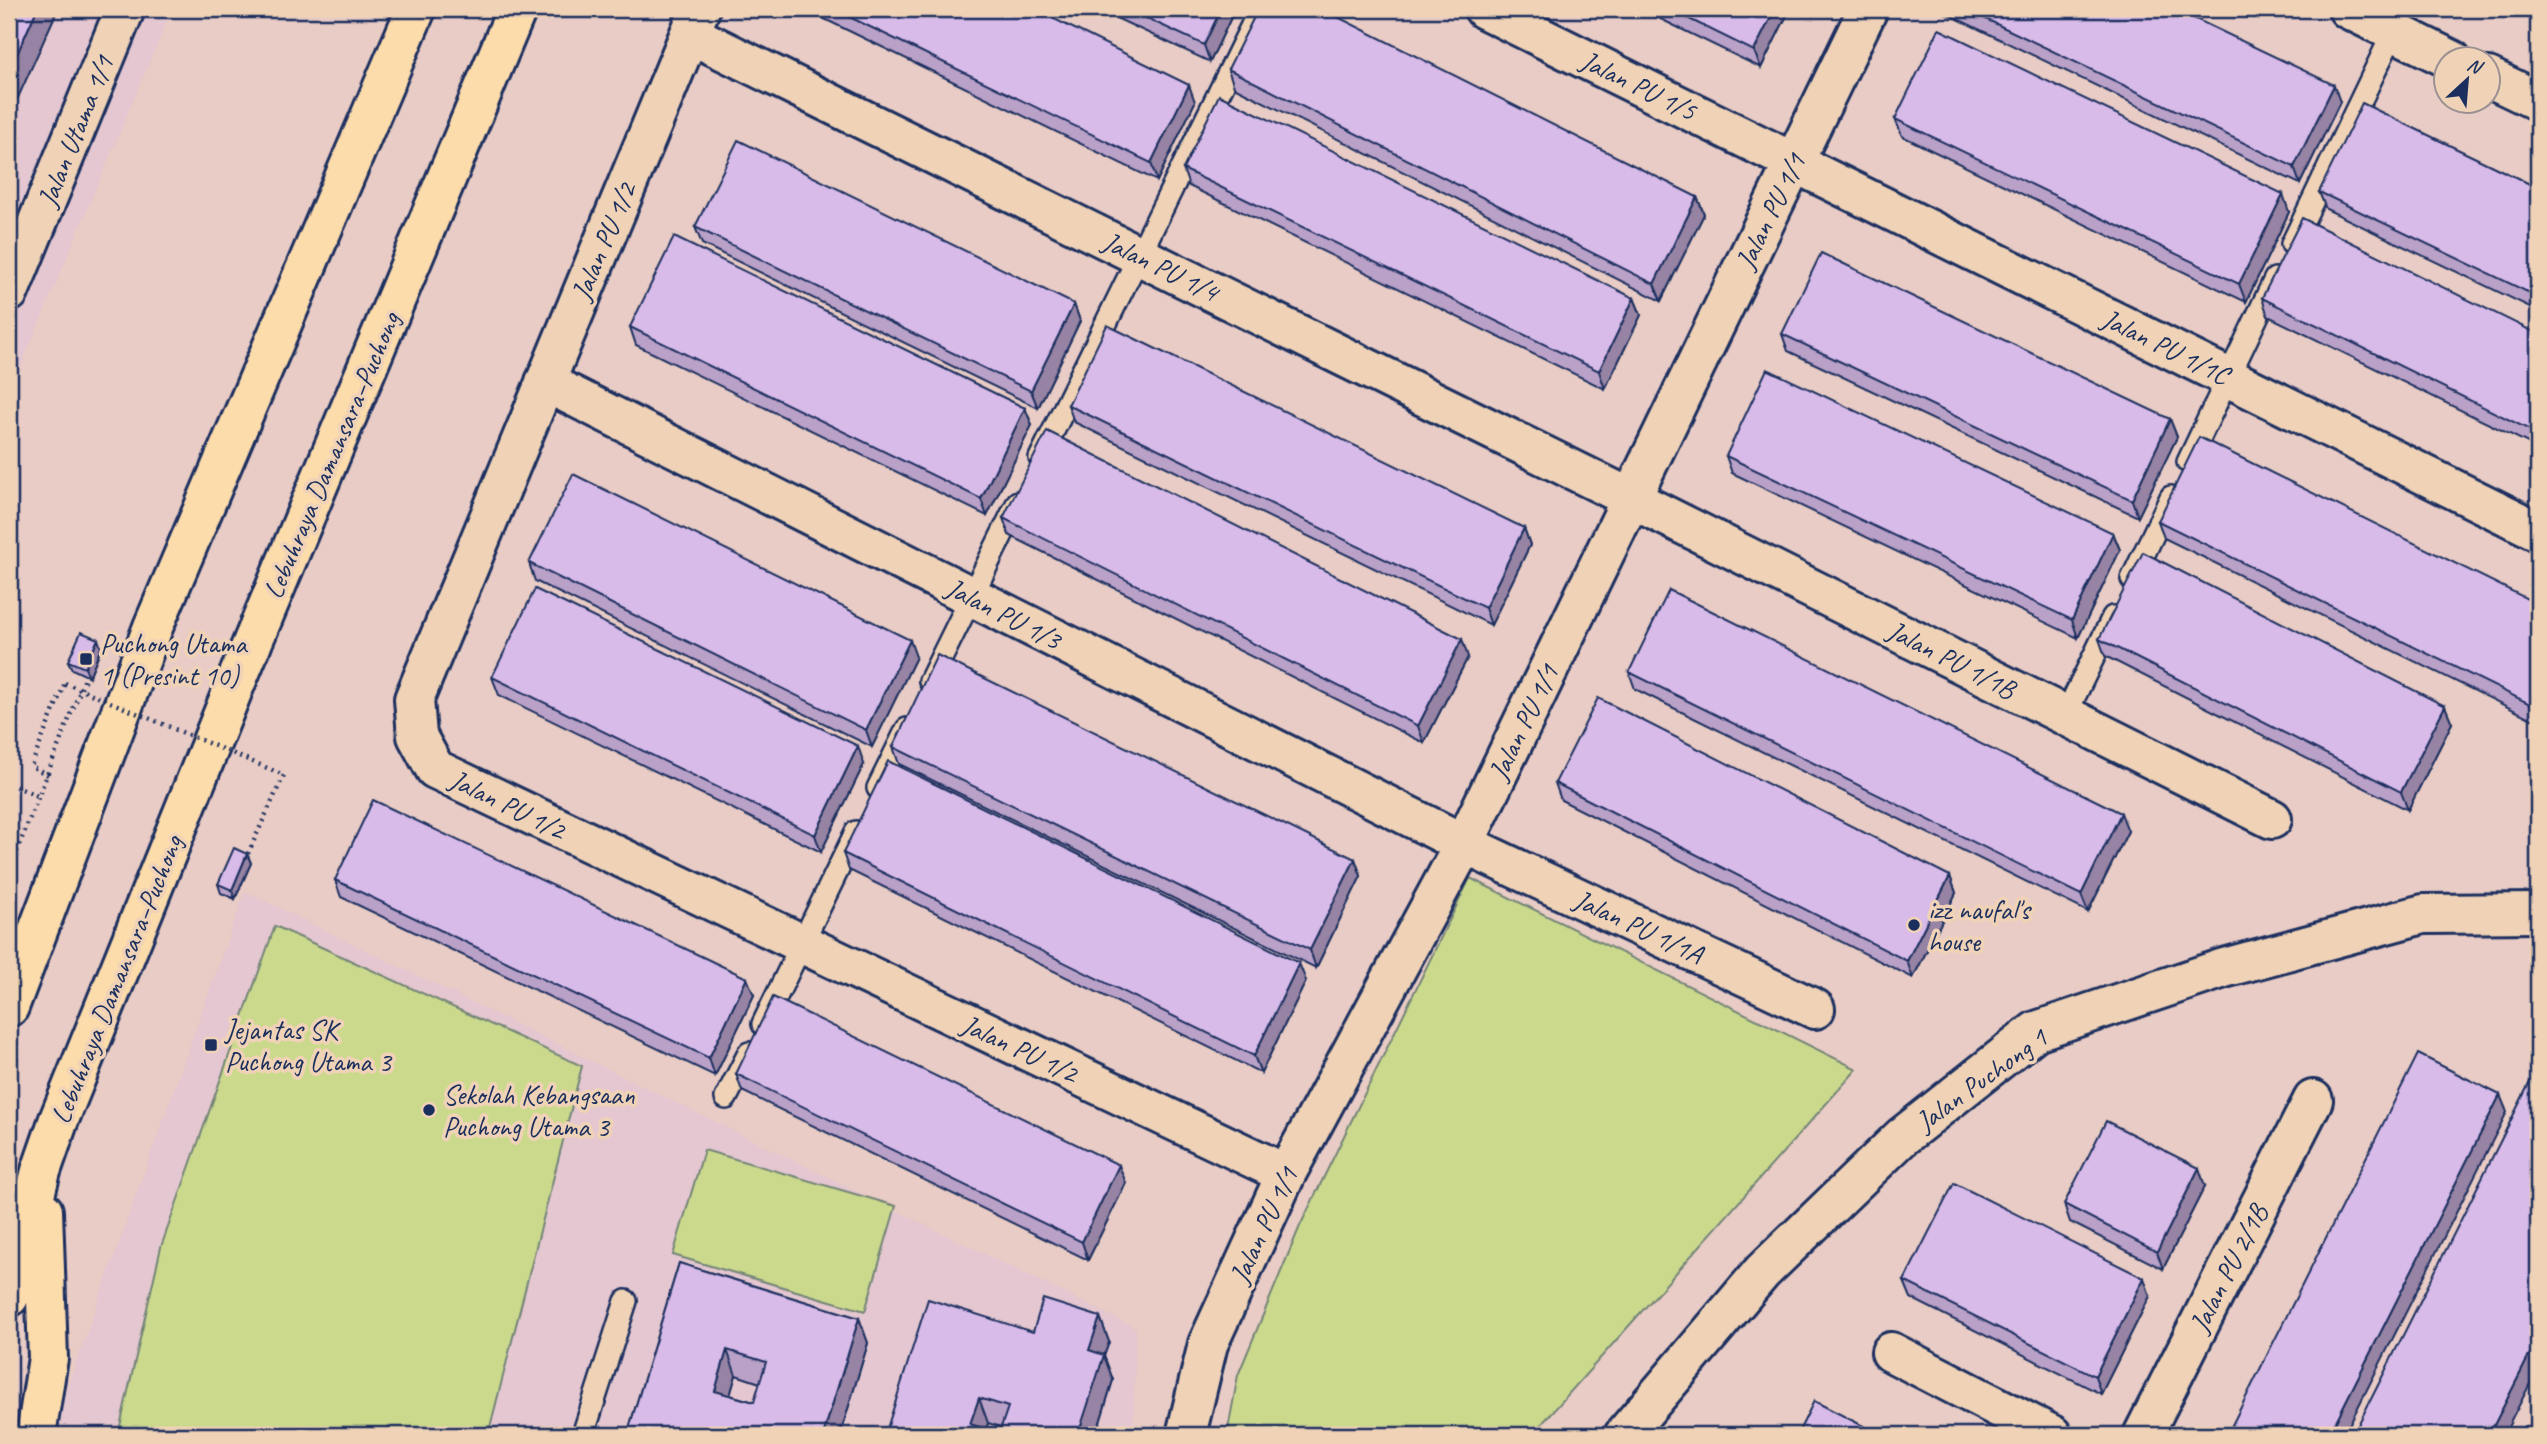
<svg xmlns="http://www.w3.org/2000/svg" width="2547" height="1444" viewBox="0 0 2547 1444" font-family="Caveat,sans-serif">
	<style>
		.built { fill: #e4c7d0 }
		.green { fill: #cbd98d; stroke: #738476; stroke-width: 2 }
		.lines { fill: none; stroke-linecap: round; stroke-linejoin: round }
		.service-casing { stroke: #1b2f5e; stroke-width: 26 }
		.minor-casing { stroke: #1b2f5e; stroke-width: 44 }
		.tertiary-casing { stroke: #1b2f5e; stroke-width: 44 }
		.motorway-casing { stroke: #1b2f5e; stroke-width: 44 }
		.path { stroke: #1b2f5e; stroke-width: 4.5; stroke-dasharray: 2 5; stroke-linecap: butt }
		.service { stroke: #f0d3b6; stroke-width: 21 }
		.minor { stroke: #f0d3b6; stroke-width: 38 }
		.tertiary { stroke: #f0d3b6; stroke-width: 38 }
		.motorway { stroke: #fddcac; stroke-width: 38 }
		.path-bridge { stroke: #1b2f5e; stroke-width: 4.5; stroke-dasharray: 2 5; stroke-linecap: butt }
		.wall { fill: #baa1c8; stroke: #1b2f5e; stroke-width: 2; fill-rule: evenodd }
		.shaded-wall { fill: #9783a3; stroke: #1b2f5e; stroke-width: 2 }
		.building { fill: #d8bbe9; stroke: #1b2f5e; stroke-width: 2; fill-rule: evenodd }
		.poi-dot { fill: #1b2f5e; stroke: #f0d3b6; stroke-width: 2.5 }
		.labels { text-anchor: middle; stroke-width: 7; stroke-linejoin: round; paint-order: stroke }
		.street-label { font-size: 28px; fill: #1b2f5e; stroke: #f0d3b6 }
		.poi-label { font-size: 28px; fill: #1b2f5e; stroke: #f0d3b6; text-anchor: start }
	</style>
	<rect width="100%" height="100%" fill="#e9ccc5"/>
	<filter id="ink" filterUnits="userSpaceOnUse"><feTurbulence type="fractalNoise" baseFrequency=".0143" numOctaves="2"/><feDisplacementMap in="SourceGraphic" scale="14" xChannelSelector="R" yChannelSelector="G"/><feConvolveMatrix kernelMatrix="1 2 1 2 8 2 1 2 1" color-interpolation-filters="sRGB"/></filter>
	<g filter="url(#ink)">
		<path class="built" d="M9 9H172L9 395Z
			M245 891 1136 1328 1133 1435H50Z"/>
		<path class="green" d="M1470 878 1857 1069 1532 1435H1227L1238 1375 1300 1226Z
			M275 926 582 1066 488 1435H118L161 1247Z
			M704 1150 896 1206 865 1311 673 1255Z"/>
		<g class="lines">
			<g class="service-casing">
				<path id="service" d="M2292 244 2394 31
					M1040 458 1260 9
					M2188 462 2275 279
					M2132 579 2171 497
					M930 681 1018 502
					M2065 716 2113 617
					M878 788 907 729
					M763 1024 856 832
					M726 1098 749 1053
					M583 1435 626 1301"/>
			</g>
			<g class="minor-casing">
				<path id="minor" d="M700 9 414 699 417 736 435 769 1286 1174
					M1484 9 2538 531
					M2348 9 2452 60
					M690 34 1632 499 2272 819
					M2488 77 2538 101
					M9 292 125 9
					M545 382 1464 844 1815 1009
					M1891 1352 2052 1435
					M1186 1435 1208 1344 1286 1174 1464 844 1868 9
					M2143 1435 2313 1100"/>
			</g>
			<g class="tertiary-casing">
				<path id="tertiary" d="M1624 1435 1762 1272 1902 1137 2036 1031 2224 968 2423 914 2538 913"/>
			</g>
			<g class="motorway-casing">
				<path id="motorway" d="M9 1007 153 627 416 9
					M9 1297 41 1171 58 1122 236 682 517 9
					M36 1435 48 1358 43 1211"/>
			</g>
			<path class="path" d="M48 775 31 766 65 683
				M9 784 39 796
				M245 860 284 775
				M9 871 86 676"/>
			<use href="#service" class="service"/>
			<use href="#minor" class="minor"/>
			<use href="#tertiary" class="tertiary"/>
			<use href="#motorway" class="motorway"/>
			<path class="path-bridge" d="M65 683 284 775"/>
		</g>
		<path class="wall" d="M9 9 16 102 9 104Z
			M804 9H1034L1195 102 1157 181Z
			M1097 9H1235L1210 62Z
			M1640 9H1790L1761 68Z
			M1938 9H2175L2340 102 2300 184 1939 10Z
			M1228 69 1697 197 1704 214 1661 301 1234 87Z
			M1895 119 2289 212 2246 302 1902 136Z
			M1183 169 1634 298 1641 315 1605 389 1189 186Z
			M2538 188V311L2326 209 2319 192Z
			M695 227 1074 304 1080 321 1038 408 702 244Z
			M2262 298 2538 334V448L2268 316Z
			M630 327 1025 408 1032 425 987 516 636 345Z
			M1782 334 2170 419 2177 437 2138 517 1788 351Z
			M1068 405 1524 528 1530 545 1491 625 1074 422Z
			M1726 456 2113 533 2120 550 2078 638 1732 473Z
			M1003 518 1468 657 1424 743 1009 535Z
			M2158 521 2538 604V722L2164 538Z
			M529 563 916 657 872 747 535 581Z
			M2099 639 2452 723 2408 810 2105 656Z
			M101 648 89 677 72 669 68 661Z
			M1629 672 2128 831 2088 912 1635 689Z
			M492 677 864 764 821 852 499 695Z
			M893 747 1355 859 1361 876 1316 968 899 764Z
			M1555 783 1950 876 1956 893 1913 978 1561 800Z
			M843 853 1306 981 1261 1073 849 870Z
			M247 854 251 863 235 899 221 893 218 884Z
			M335 880 754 995 715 1076 341 897Z
			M736 1074 1126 1183 1088 1260 742 1091Z
			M2205 1186 2163 1269 2070 1222 2064 1204Z
			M679 1263 859 1318 868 1343 840 1435H627ZM736 1375 760 1383 754 1402 730 1395Z
			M1904 1281 2150 1296 2101 1394 1911 1298Z
			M1100 1317 1109 1342 1104 1356 1113 1380 1096 1435H885L1033 1332ZM988 1423 1001 1427 999 1433 986 1429Z"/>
		<path class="shaded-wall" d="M37 9H58L16 102 9 83V72Z
			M1221 9H1235L1210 62 1204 45Z
			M1775 9H1790L1761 68 1754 51Z
			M1189 85 1195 102 1157 181 1151 163Z
			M2334 85 2340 102 2300 184 2294 167Z
			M2283 194 2289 212 2246 302 2239 284Z
			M1697 197 1704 214 1661 301 1654 284Z
			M1634 298 1641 315 1605 389 1599 371Z
			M1074 304 1080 321 1038 408 1031 391Z
			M1025 408 1032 425 987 516 981 499Z
			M2170 419 2177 437 2138 517 2132 500Z
			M1524 528 1530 545 1491 625 1485 608Z
			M2113 533 2120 550 2078 638 2072 620Z
			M98 639 101 648 89 677 85 668Z
			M1462 639 1468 657 1424 743 1418 726Z
			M910 640 916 657 872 747 866 730Z
			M2445 706 2452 723 2408 810 2401 792Z
			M858 746 864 764 821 852 815 835Z
			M2121 813 2128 831 2088 912 2081 895Z
			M247 854 251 863 235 899 232 890Z
			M1355 859 1361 876 1316 968 1310 950Z
			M1950 876 1956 893 1913 978 1907 961Z
			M1299 963 1306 981 1261 1073 1254 1056Z
			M747 978 754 995 715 1076 709 1058Z
			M2500 1095 2507 1112 2344 1435H2329Z
			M1119 1165 1126 1183 1088 1260 1082 1242Z
			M2199 1168 2205 1186 2163 1269 2157 1252Z
			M2144 1278 2150 1296 2101 1394 2095 1376Z
			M1100 1317 1109 1342 1104 1356 1113 1380 1096 1435H1078L1089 1350Z
			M859 1318 868 1343 840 1435H823Z
			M2538 1338V1368L2504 1435H2489Z
			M727 1350 736 1375 724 1416 715 1391Z
			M979 1398 988 1423 984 1435 970 1424Z"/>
		<path class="building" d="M9 9H37L9 72Z
			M833 9H1034L1189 85 1151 163Z
			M1127 9H1221L1204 45Z
			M1258 9H1322L1697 197 1654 284 1228 69Z
			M1669 9H1775L1754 51Z
			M1965 9H2175L2334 85 2294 167Z
			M1939 29 2283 194 2239 284 1895 119Z
			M1219 95 1634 298 1599 371 1183 169Z
			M2362 103 2538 188V297L2319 192Z
			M738 140 1074 304 1031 391 695 227Z
			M2302 218 2538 334V434L2262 298Z
			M674 237 1025 408 981 499 630 327Z
			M1821 253 2170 419 2132 500 1782 334Z
			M1107 325 1524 528 1485 608 1068 405Z
			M1767 369 2113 533 2072 620 1726 456Z
			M1047 431 1462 639 1418 726 1003 518Z
			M2199 437 2538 604V708L2158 521Z
			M573 474 910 640 866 730 529 563Z
			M2143 552 2445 706 2401 792 2099 639Z
			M535 589 858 746 815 835 492 677Z
			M1669 590 2121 813 2081 895 1629 672Z
			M81 632 98 639 85 668 68 661Z
			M937 655 1355 859 1310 950 893 747Z
			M1598 698 1950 876 1907 961 1555 783Z
			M888 761 1299 963 1254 1056 843 853Z
			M373 800 747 978 709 1058 335 880Z
			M234 848 247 854 232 890 218 884Z
			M773 997 1119 1165 1082 1242 736 1074Z
			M2418 1054 2500 1095 2329 1435H2227Z
			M2538 1066V1338L2489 1435H2353Z
			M2106 1121 2199 1168 2157 1252 2064 1204Z
			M1954 1183 2144 1278 2095 1376 1904 1281Z
			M679 1263 859 1318 823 1435H627ZM727 1350 766 1362 754 1402 715 1391Z
			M928 1299 1033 1332 1043 1299 1100 1317 1089 1350 1104 1355 1078 1435H885ZM979 1398 1008 1407 999 1433 970 1424Z
			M1814 1401 1881 1435H1797Z"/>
	</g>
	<g class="poi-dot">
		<rect x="79" y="652" width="14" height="14" rx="3.5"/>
		<circle cx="1914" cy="925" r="7"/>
		<rect x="204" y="1038" width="14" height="14" rx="3.5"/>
		<circle cx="429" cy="1110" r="7"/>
	</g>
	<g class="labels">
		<g class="street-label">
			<text transform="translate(1639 85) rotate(26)" y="10">Jalan PU 1/5</text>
			<text transform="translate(75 131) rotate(-68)" y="10">Jalan Utama 1/1</text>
			<text transform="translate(1770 211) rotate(-64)" y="10">Jalan PU 1/1</text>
			<text transform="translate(603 241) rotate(-67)" y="10">Jalan PU 1/2</text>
			<text transform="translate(1161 266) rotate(26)" y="10">Jalan PU 1/4</text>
			<text transform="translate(2166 346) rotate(26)" y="10">Jalan PU 1/1C</text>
			<text transform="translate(331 455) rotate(-67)" y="10">Lebuhraya Damansara–Puchong</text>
			<text transform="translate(1004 613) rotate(27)" y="10">Jalan PU 1/3</text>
			<text transform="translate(1952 659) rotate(27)" y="10">Jalan PU 1/1B</text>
			<text transform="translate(1523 722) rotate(-64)" y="10">Jalan PU 1/1</text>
			<text transform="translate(508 804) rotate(26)" y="10">Jalan PU 1/2</text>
			<text transform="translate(1639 926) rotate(25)" y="10">Jalan PU 1/1A</text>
			<text transform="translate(116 979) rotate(-68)" y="10">Lebuhraya Damansara–Puchong</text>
			<text transform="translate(1020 1048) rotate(25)" y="10">Jalan PU 1/2</text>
			<text transform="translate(1981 1079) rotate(-36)" y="10">Jalan Puchong 1</text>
			<text transform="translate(1263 1225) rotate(-65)" y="10">Jalan PU 1/1</text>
			<text transform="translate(2228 1268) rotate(-63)" y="10">Jalan PU 2/1B</text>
		</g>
		<g class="poi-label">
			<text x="100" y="653">Puchong Utama<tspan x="100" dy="32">1 (Presint 10)</tspan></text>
			<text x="1928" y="919">izz naufal's<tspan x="1928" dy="32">house</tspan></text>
			<text x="225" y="1039">Jejantas SK<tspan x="225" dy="32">Puchong Utama 3</tspan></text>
			<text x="443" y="1104">Sekolah Kebangsaan<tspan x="443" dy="32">Puchong Utama 3</tspan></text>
		</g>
	</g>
	<rect width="2547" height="1444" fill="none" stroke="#f0d3b6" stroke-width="35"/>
	<rect x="18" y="18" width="2512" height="1409" fill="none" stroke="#1b2f5e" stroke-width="2.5" filter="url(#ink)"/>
	<g transform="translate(2467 80) rotate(26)"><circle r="33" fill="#f0d3b6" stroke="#9b9193" stroke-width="2"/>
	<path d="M0-5L12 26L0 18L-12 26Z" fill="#1b2f5e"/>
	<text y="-10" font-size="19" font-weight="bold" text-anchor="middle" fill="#1b2f5e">N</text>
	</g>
</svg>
